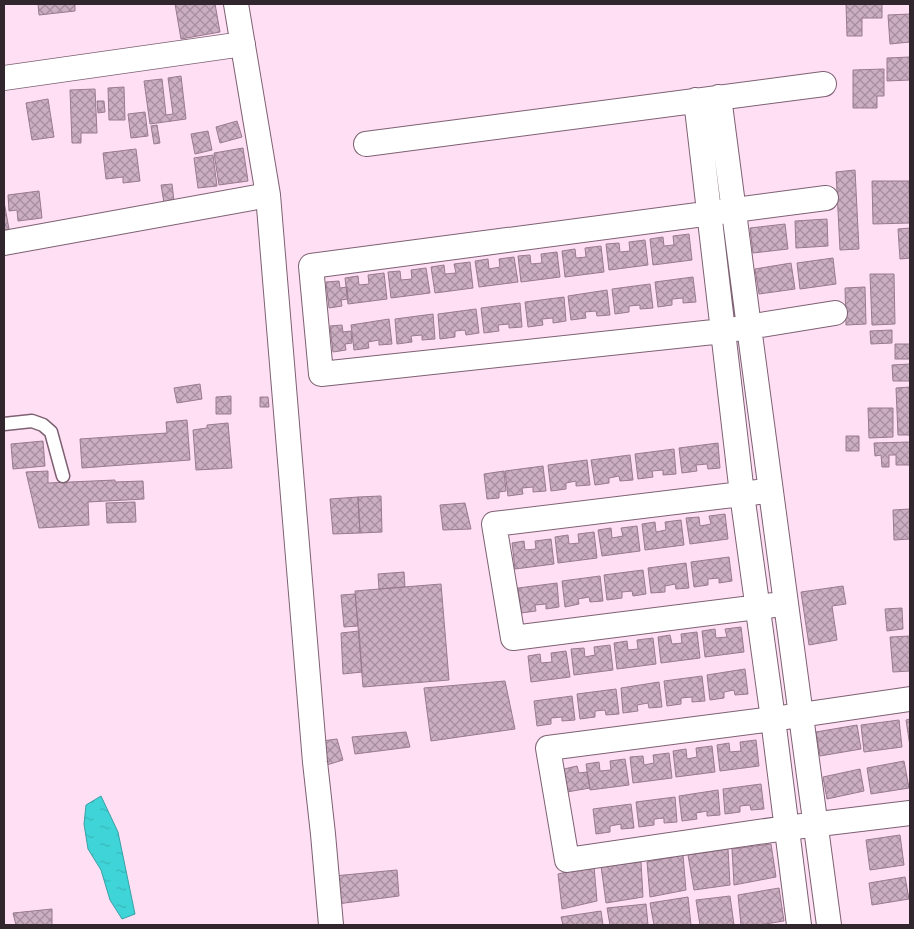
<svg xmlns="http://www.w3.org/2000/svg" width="914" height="929" viewBox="0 0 914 929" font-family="'Roboto Condensed',sans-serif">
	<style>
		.water { fill: url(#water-ripples); stroke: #3ba0a5 }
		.building { fill: url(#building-cross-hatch); stroke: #987b8e }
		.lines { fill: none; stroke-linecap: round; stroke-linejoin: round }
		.lane-casing { stroke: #7d6173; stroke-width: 15 }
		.street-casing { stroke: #7d6173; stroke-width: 26 }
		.lane { stroke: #fff; stroke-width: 12 }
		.street { stroke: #fff; stroke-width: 24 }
	</style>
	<defs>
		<pattern id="water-ripples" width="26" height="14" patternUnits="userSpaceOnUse" patternTransform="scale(1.25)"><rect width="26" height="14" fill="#3fd5d8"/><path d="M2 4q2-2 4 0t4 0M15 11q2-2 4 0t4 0" fill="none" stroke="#38b7ba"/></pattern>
		<pattern id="building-cross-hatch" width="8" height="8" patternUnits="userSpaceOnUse" patternTransform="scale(1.25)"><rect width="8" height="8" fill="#ccaec2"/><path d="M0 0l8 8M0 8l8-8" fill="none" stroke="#a68d9e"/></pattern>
	</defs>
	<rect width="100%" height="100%" fill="#ffdff3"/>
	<path class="water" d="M101 796 118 832 135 914 122 919 110 900 101 870 88 849 84 824 86 805Z"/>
	<path class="building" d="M38 4H75V11L39 15Z
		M175 4H215L220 32 181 39Z
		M846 4H882V18H862V36H847Z
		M910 14V42L890 44 888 15Z
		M910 57V80L887 81V58Z
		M884 69V96H877V108H853V70Z
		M181 76 186 119 150 124 144 81 162 79 166 115 173 114 168 78Z
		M124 87 125 120H109L108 88Z
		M95 89 97 133H81V143H72L70 90Z
		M48 99 54 137 32 140 26 103Z
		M97 101H104L105 112 98 113Z
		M145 112 148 136 131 138 128 114Z
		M237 121 242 137 220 143 216 127Z
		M157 125 160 143 154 144 151 126Z
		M208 131 212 150 195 154 191 134Z
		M243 148 248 181 219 185 214 153Z
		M136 149 140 181 123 183V177L106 179 103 153Z
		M213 155 217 186 198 188 194 158Z
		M855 170 859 249 840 250 836 172Z
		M872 181H909L910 223 873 224Z
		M172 184 174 201 164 203 161 185Z
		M39 191 42 218 18 221 17 210 9 211 8 195Z
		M4 202 9 229 4 230Z
		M827 219 828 246 796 248 795 221Z
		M785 224 788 249 753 253 750 228Z
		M910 228V258L900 259 898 229Z
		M689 234 692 260 653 265 650 239 663 237 664 246 674 245 673 236Z
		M645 240 648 265 609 270 606 244 619 243 620 252 630 251 629 242Z
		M601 246 604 272 565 277 562 251 575 249 576 258 586 257 585 248Z
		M557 252 560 277 521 282 518 256 530 255 531 264 542 263 541 254Z
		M514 257 518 282 479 287 475 261 488 259 489 269 500 267 499 259Z
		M833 258 836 284 800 289 797 263Z
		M470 262 473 288 435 293 431 267 444 265 445 274 456 273 454 264Z
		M791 263 795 289 759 294 755 269Z
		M426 268 430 293 391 298 388 272 400 271 401 280 412 279 411 270Z
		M384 273 387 299 348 304 345 278 358 276 359 285 369 284 368 275Z
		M870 274H894L895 324 872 325Z
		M693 277 696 302 683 303V298L672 299V305L658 307 655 282Z
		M339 281 340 288 347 287 348 299 341 300 342 306 329 308 326 282Z
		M650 284 653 308 640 309V305L629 306V312L615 314 612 289Z
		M865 287 866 324 846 325 845 288Z
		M607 290 610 315 597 316 596 311 585 312 586 318 571 320 568 296Z
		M564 297 566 321 553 323V318L542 319 543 325 528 327 525 302Z
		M520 303 522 327 509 328V324L498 325 499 331 484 333 481 308Z
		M476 309 479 333 466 335 465 330 455 331V337L440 339 438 314Z
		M433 314 435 339 422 340V335L411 336 412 342 397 344 395 319Z
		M389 319 392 344 379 345V340L368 342 369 348 354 350 351 325Z
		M342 325 343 332 351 331 352 343 345 344 346 350 333 352 330 326Z
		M892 330V343L871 344 870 331Z
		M895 344H910V359H895Z
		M910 364V381H893L892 365Z
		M200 384 202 399 177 403 174 388Z
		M910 387V435H898L896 388Z
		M231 396V414H216V397Z
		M260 397H268L269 407H260Z
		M868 408H893V437L869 438Z
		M187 420 190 460 82 468 80 439 167 433 166 422Z
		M228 423 232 468 196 470 193 430 207 428V425Z
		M846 436H859V451H846Z
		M43 441 45 466 13 469 11 444Z
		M910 442V465H896V455H889V467H882L881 455 875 456 874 443Z
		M718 443 720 468 708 469 707 464 696 465 697 471 682 473 679 448Z
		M674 449 676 474 663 475V470L652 471 653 477 638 479 635 454Z
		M630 455 633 480 620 481 619 476 609 478V483L595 485 591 460Z
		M587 460 590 485 576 486V481L566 483V489L551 491 548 465Z
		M543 466 546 491 533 492V487L522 488 523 494 508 496 505 471Z
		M48 471V483L115 480V482L143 481 144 499 88 502 89 525 39 528 26 472Z
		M504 471 506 491 499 492V498L487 499 484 474Z
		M381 496 382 532 360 533 358 497Z
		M358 497 360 533 333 534 330 499Z
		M135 502 136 522 107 523 106 503Z
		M465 503 471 529 443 530 440 505Z
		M910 509V539L894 540 893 510Z
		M725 514 728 539 690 544 686 518 699 517 700 526 711 524 709 516Z
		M681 520 684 545 645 550 642 524 655 522 656 532 666 530 665 522Z
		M637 526 640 551 602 556 598 530 611 528 612 538 623 536 621 528Z
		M594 532 597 558 558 563 555 537 568 535 569 544 579 543 578 534Z
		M551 539 554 564 515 569 512 543 524 541 525 550 536 549 535 541Z
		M729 557 732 581 719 583V578L708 579V585L694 587 691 562Z
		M686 563 689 588 676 589 675 584 665 586V592L651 593 648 568Z
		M643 570 646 594 633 596 632 591 622 592V598L607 600 604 575Z
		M404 572 405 587 379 589 378 574Z
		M600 576 603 601 590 602 589 597 578 599 579 604 565 607 562 581Z
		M557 583 559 607 546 609V604L535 605 536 611 521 613 518 588Z
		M441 584 449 680 363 687 355 591Z
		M843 586 846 604 832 606 837 640 809 645 801 592Z
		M355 594 358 626 344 627 341 595Z
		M902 608 903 629 887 631 885 609Z
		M741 627 744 652 705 657 702 631 715 629 716 638 727 637 725 629Z
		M359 631 362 672 343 674 341 633Z
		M697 632 700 658 661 663 658 637 670 635 672 644 682 643 681 634Z
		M910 636V671L893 672 890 637Z
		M653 638 656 664 617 669 614 643 627 641 628 650 638 649 637 640Z
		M610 645 613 670 574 675 571 649 584 648 585 657 595 655 594 647Z
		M566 651 570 677 531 682 528 656 540 654 541 663 552 662 551 653Z
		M745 669 748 694 735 695 734 690 724 692V698L710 700 707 675Z
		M702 676 705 701 692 702V697L681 698V704L667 706 664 681Z
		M505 681 515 729 431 741 424 688Z
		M659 682 662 707 649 708 648 703 637 705 638 711 623 713 621 688Z
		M616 689 619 714 606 715 605 710 595 711V717L580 719 577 694Z
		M572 696 575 720 562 721V717L551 718V724L537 726 534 701Z
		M910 719V746L906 720Z
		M899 720 902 747 864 752 861 725Z
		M857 725 861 749 820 756 816 732Z
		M406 732 410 747 355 754 352 737Z
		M337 739 343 760 320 767 322 741Z
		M756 740 759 766 720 771 717 745 729 743 730 752 741 751 740 742Z
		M712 746 715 772 676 777 673 751 686 749 687 759 697 757 696 748Z
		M669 753 672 778 633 783 630 757 643 756 644 765 654 763 653 755Z
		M625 759 629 785 590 790 586 764 599 762 600 771 611 770 610 761Z
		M904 761 909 788 871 794 867 768Z
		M577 766 579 773 587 772 590 788 567 792 564 769Z
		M860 769 864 791 827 799 823 777Z
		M761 784 764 809 751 810 750 805 740 806V812L725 814 723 789Z
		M718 790 720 815 707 816V811L696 813 697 819 682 821 679 796Z
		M675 797 677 822 664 823V818L654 819V825L639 827 636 802Z
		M631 804 634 828 621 829V824L610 826V832L596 834 593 809Z
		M900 835 904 865 870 870 866 840Z
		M771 844 776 877 734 885 732 849Z
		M728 849 730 885 694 890 688 855Z
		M683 855 686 890 650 897 647 862Z
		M641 862 643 897 606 903 601 866Z
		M594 866 597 901 562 909 558 874Z
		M397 870 399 896 337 904 334 876Z
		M905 877 909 899 872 905 869 883Z
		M779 888 784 921 759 925H741L738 895Z
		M730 896 734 925H700L696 900Z
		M688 897 691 925H654L650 903Z
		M646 904 648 925H610L607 908Z
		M52 909V925H16L13 913Z
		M601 911 603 925H563L561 917Z"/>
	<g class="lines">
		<g class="lane-casing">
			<path id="lane" d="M4 424 32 421 43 425 51 432 63 476"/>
		</g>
		<g class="street-casing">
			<path id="street" d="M236 4 268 195 315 762 323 834 331 925
				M4 78 243 44
				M719 97 749 327 829 925
				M696 100 742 494 773 719 799 925
				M366 144 824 84
				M826 198 311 266 321 374 723 331 835 313
				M4 243 268 195
				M758 492 494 524 513 638 774 605
				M910 699 773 719 548 748 567 860 786 828 910 813"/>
		</g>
		<use href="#lane" class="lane"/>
		<use href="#street" class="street"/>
	</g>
	<rect width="914" height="929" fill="none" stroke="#32262e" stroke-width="10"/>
</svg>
